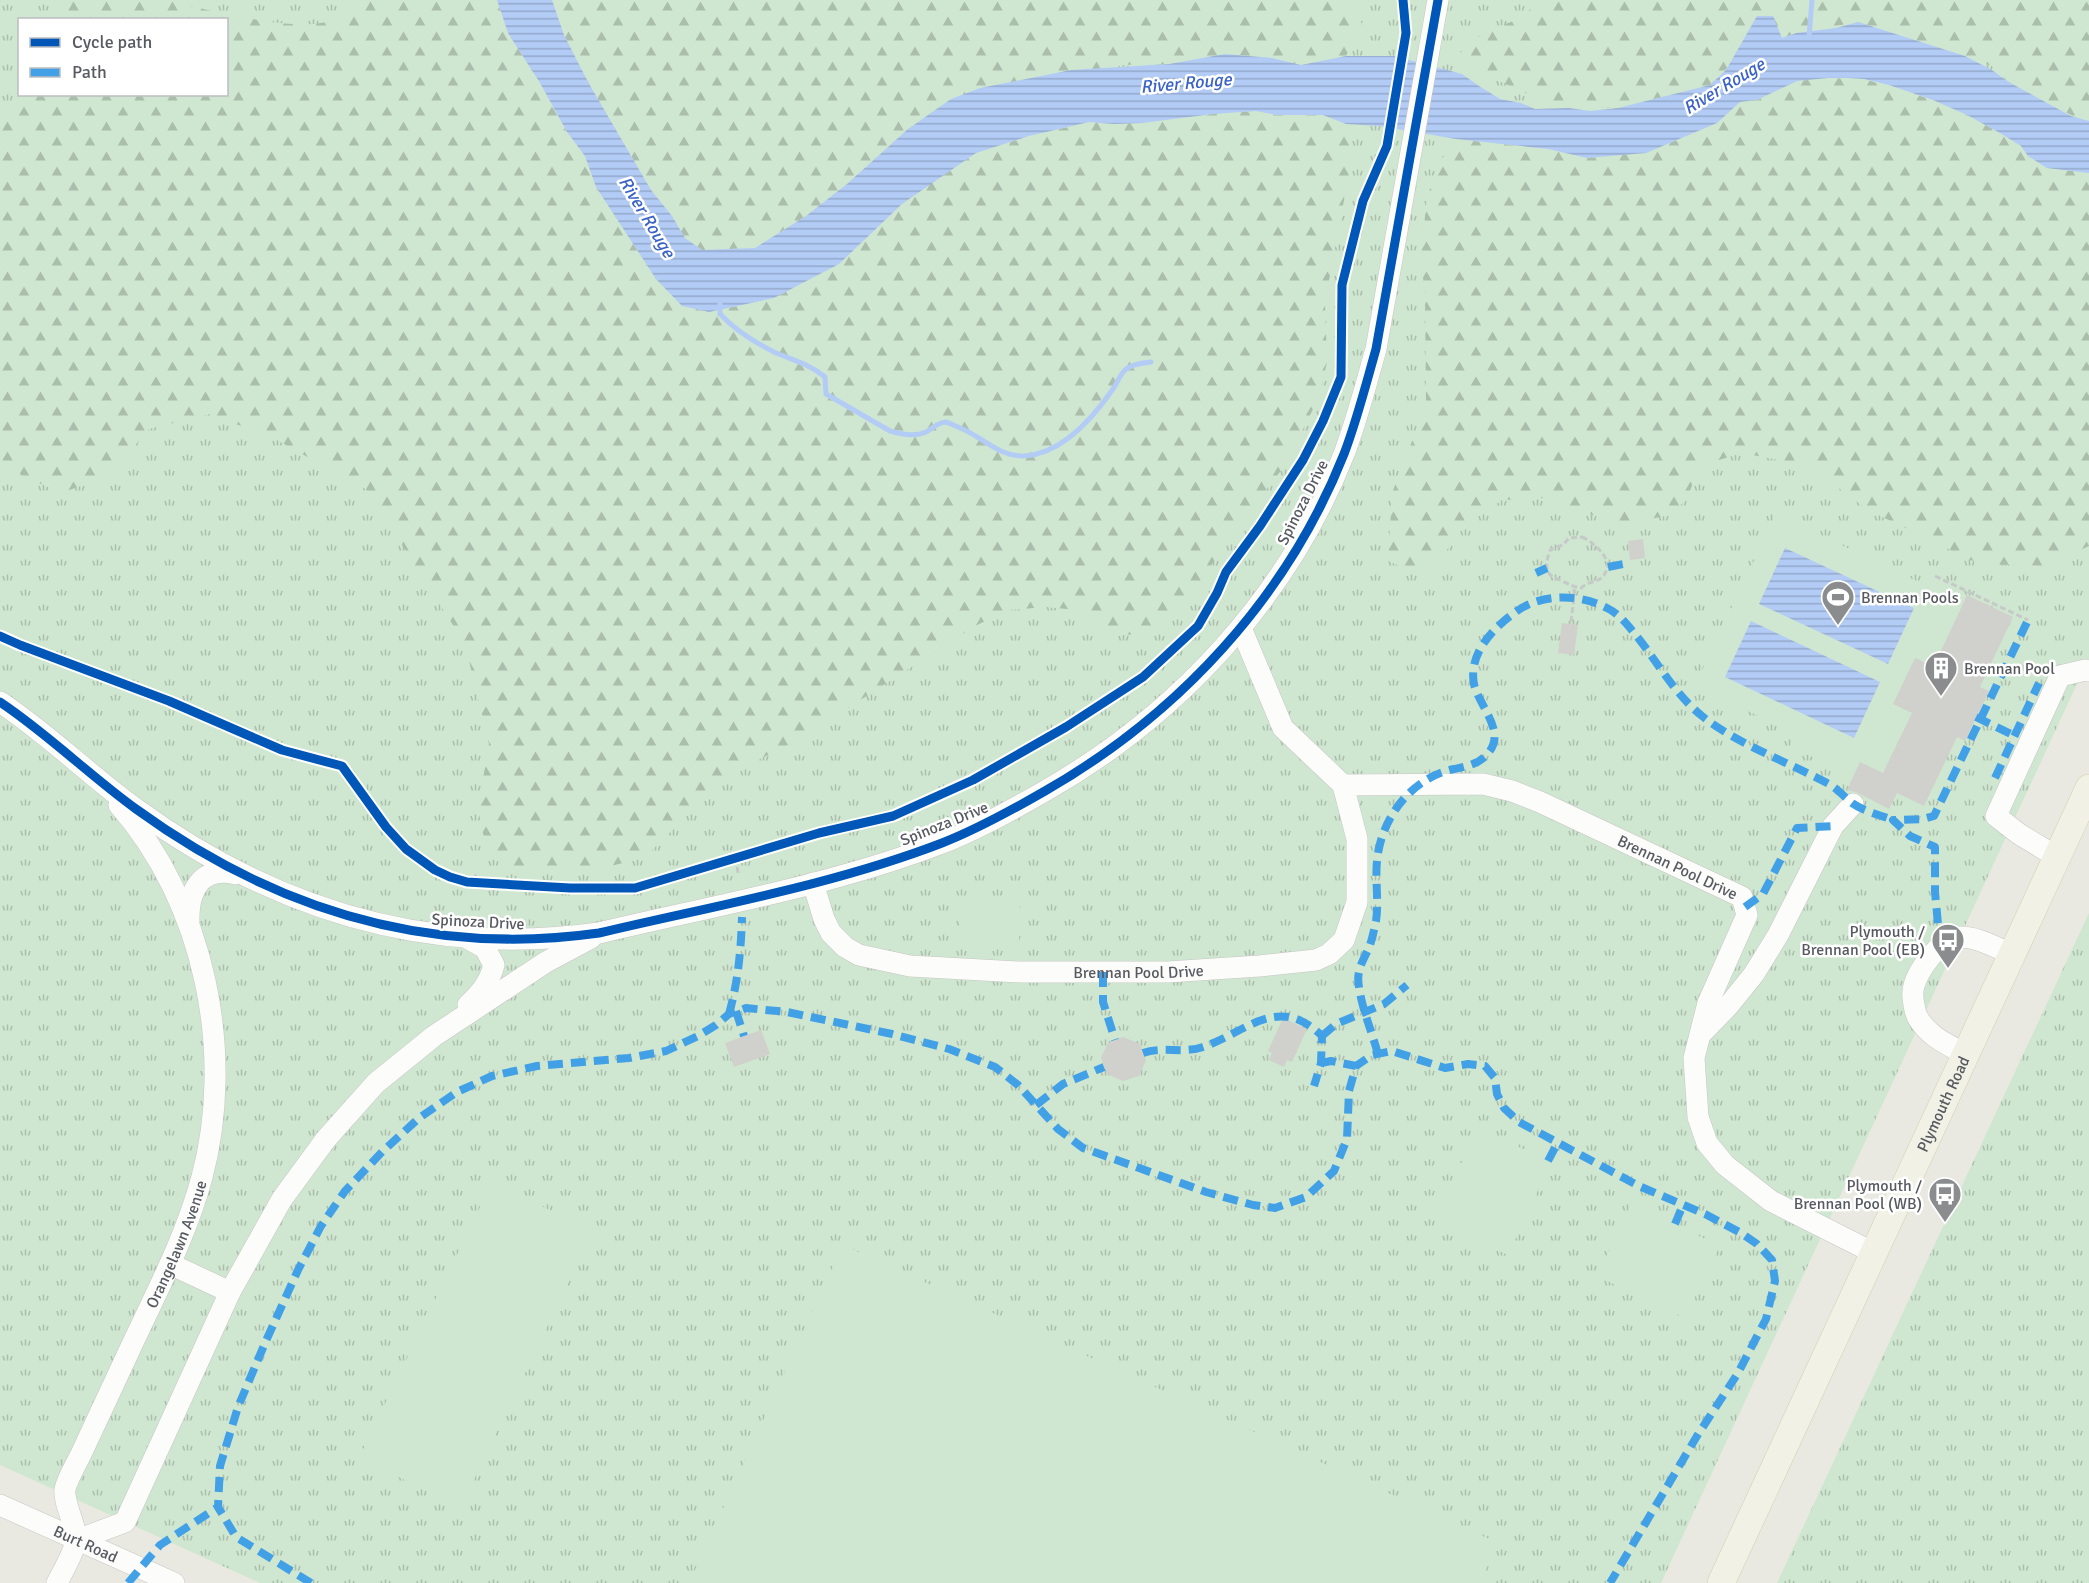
<svg xmlns="http://www.w3.org/2000/svg" width="2089" height="1583" viewBox="0 0 2089 1583" font-family="Signika,sans-serif">
<defs>
<pattern id="grass-tufts" width="24" height="20" patternUnits="userSpaceOnUse" patternTransform="scale(1.5)"><rect width="24" height="20" fill="#cfe7d0"/><path d="M3 7l-1-3M5 7V3M7 7l1-3M15 17l-1-3M17 17v-4M19 17l1-3" fill="none" stroke="#abbeac"/></pattern>
<pattern id="forest-firs" width="22" height="20" patternUnits="userSpaceOnUse" patternTransform="scale(1.5)"><rect width="22" height="20" fill="#cfe7d0"/><path d="M5 1l3.5 6h-7zM16 11l3.5 6h-7z" fill="#abbeac"/></pattern>
<pattern id="water-rules" width="6" height="5" patternUnits="userSpaceOnUse" patternTransform="scale(1.5)"><rect width="6" height="5" fill="#b3ccf6"/><path d="M0 2.5h6" fill="none" stroke="#94a9cb"/></pattern>
</defs>
<rect width="100%" height="100%" fill="#e9e9e2"/>
<g fill="url(#grass-tufts)" fill-rule="evenodd">
<path d="M0,0H2089V658L1661,1583H260L0,1465ZM20,20H226V94H20Z"/>
<path d="M2089,913V1583H1777Z"/>
</g>
<g fill="url(#forest-firs)">
<path d="M72,0H181L190,6C224,13 297,32 329,21C340,18 351,10 362,4L366,0H497L508,33L540,83L567,132L585,156L596,187L656,279L697,309L709,312L774,298L818,276L839,264L902,204L950,169L976,153L1029,136L1089,122L1114,124L1142,123L1213,114L1256,111L1277,115H1323L1346,124L1353,152L1325,302L1327,362L1319,397L1286,464L1235,530L1175,619L1148,633L1113,636L1077,610L1046,607L1009,610L975,626L800,739L728,775L644,858L602,868L558,870L519,868L488,858L478,808L489,743L465,644L367,490L275,439L210,414L149,429L109,476L61,493L0,465V126L23,95L226,94V20L55,19Z"/>
<path d="M552,0H1350L1362,24L1346,56L1301,65L1272,58L1225,54L1169,64L1122,65L980,88L951,99L908,129L847,184L806,216L755,248L702,250L685,238L672,216L651,190L588,82L564,35Z"/>
<path d="M1538,0H2089V121L2075,117L2007,81L1994,67L1965,56L1858,22L1796,33L1782,39L1779,27L1757,16L1728,67L1710,85L1618,108H1590L1539,99L1490,77L1458,57L1467,43L1497,27L1522,18Z"/>
<path d="M1828,78L1864,79L1933,100L1967,115L2000,133L2021,146L2028,156L2064,170L2089,173V546L2045,566L1979,564L1868,510L1809,466L1742,453L1699,466L1690,491L1675,514L1640,521L1613,522L1545,498L1502,500L1461,528L1434,570L1415,572L1388,561L1392,493L1426,405L1425,298L1421,257L1427,196L1447,148L1456,139L1548,149L1587,158L1646,153L1717,123L1740,102L1757,100L1797,81Z"/>
</g>
<g fill="#cfe7d0">
<path d="M1776,514L1927,586L1931,579L1967,595L1934,666L1915,658L1894,703L1912,713L1883,773L1853,777L1790,746L1797,733L1694,687Z"/>
<path d="M960,903L1020,904L1019,945H959Z"/>
<path d="M1478,1128L1551,1162L1508,1255L1434,1220Z"/>
<path d="M492,1182L593,1231L461,1507L359,1458Z"/>
<path d="M1631,1204L1720,1246L1685,1318L1597,1276Z"/>
<path d="M843,1245L1498,1543L1480,1583H689Z"/>
</g>
<g fill="url(#water-rules)">
<path d="M497,0H552L564,35L588,82L651,190L672,216L685,238L702,250L755,248L806,216L847,184L908,129L951,99L980,88L1071,70L1169,64L1225,54L1272,58L1301,65L1346,56H1394L1462,74L1479,86L1500,99L1521,103L1535,109L1569,108L1590,111L1618,108L1710,85L1726,70L1757,16H1773L1782,38L1796,33L1836,28L1858,22L1965,56L1992,70L2007,81L2071,116L2089,121V173L2047,168L2028,156L2021,146L2000,133L1967,115L1933,100L1889,85L1864,79L1848,78H1828L1797,81L1757,100L1740,102L1717,123L1646,153L1587,158L1548,149L1456,139L1379,126L1346,124L1323,115H1277L1255,111L1213,114L1142,123L1114,124L1089,122L1029,136L976,153L902,204L839,264L774,298L709,312L682,306L656,279L596,187L585,156L567,132L540,83L508,33Z"/>
<path d="M1785,548L1914,608L1888,664L1759,604Z"/>
<path d="M1751,621L1880,682L1854,738L1725,677Z"/>
</g>
<g fill="none" stroke-linecap="round" stroke-linejoin="round">
<g stroke="#b3ccf6" stroke-width="5">
<path d="M1809,37L1812,0"/>
<path d="M720,304V314C735,330 754,342 774,352C792,360 810,364 825,377L826,394L890,431C900,434 915,437 926,432C932,429 938,422 946,422C950,423 955,426 958,427C982,436 998,457 1024,456C1062,454 1093,418 1113,389C1117,383 1120,375 1125,370C1131,364 1143,363 1151,362"/>
</g>
</g>
<g fill="#d0d0cc">
<path d="M1643,539L1645,558L1630,560L1628,541Z"/>
<path d="M1967,595L2013,617L1980,687L1989,691L1965,741L1957,737L1924,806L1897,793L1889,809L1856,792L1847,790L1860,762L1883,773L1912,713L1893,704L1915,658L1934,666Z"/>
<path d="M1562,623L1578,625L1574,655L1558,653Z"/>
<path d="M1283,1018L1307,1029L1292,1062L1287,1060L1284,1067L1269,1060L1272,1053L1268,1051Z"/>
<path d="M761,1030L770,1054L734,1067L725,1043Z"/>
<path d="M1123,1037L1140,1044L1146,1060L1139,1076L1123,1081L1107,1074L1101,1058L1108,1043Z"/>
</g>
<g fill="none" stroke-linecap="round" stroke-linejoin="round">
<defs>
<g id="minor">
<path d="M1241,628L1283,728L1343,785"/>
<path d="M0,702C48,734 89,775 136,809C275,910 428,957 599,933C713,906 833,885 942,843C978,829 1012,810 1045,791C1178,715 1287,598 1344,454C1357,420 1366,384 1376,349L1438,0"/>
<path d="M2057,857L2019,834L1996,816L2060,676L2085,670L2089,671"/>
<path id="s1" d="M813,883L824,919L831,933L845,947L859,955L910,966L1019,972H1168L1259,966L1316,960L1329,954L1344,940L1357,902V839L1343,785L1483,784L1512,791L1540,802L1742,897L1747,915L1708,1003L1694,1058L1698,1117L1707,1143L1725,1165L1771,1201L1874,1253"/>
<path d="M189,922C188,891 201,865 236,874"/>
<path d="M467,938L485,948L494,965C489,983 481,993 468,1005"/>
<path d="M1701,1034L1729,1005L1754,974L1778,935L1833,826L1853,804"/>
<path d="M1965,1054C1947,1044 1929,1037 1918,1018C1915,1013 1912,998 1913,991C1915,973 1940,938 1959,937C1977,936 1996,948 2012,954"/>
<path d="M170,1264L230,1292"/>
<path id="s2" d="M0,1505L174,1583"/>
<path d="M77,1540L125,1522L230,1292L282,1199L326,1139L376,1083L434,1036L546,962L591,938"/>
<path id="s3" d="M57,1583C62,1573 77,1547 76,1537C75,1524 63,1501 65,1489C68,1477 77,1463 82,1452C98,1418 114,1383 130,1349C156,1293 186,1237 202,1177C235,1053 205,903 119,805"/>
</g>
<g id="major">
<path id="s4" d="M1721,1583L2089,788"/>
</g>
</defs>
<use href="#minor" stroke="#c6c6c5" stroke-width="22"/>
<use href="#major" stroke="#d2d0ae" stroke-width="28"/>
<g stroke="#c5cac9" stroke-width="3" stroke-dasharray="6 3" stroke-linecap="butt">
<path d="M1582,537C1592,541 1606,554 1608,565C1603,586 1594,577 1581,588C1573,587 1569,584 1562,581C1559,579 1555,579 1553,577C1543,571 1547,557 1551,549L1563,545L1569,538Z"/>
<path d="M1935,576L2028,620"/>
<path d="M1571,622L1575,588"/>
<path d="M736,858L738,873"/>
</g>
<use href="#minor" stroke="#fcfcfb" stroke-width="21"/>
<use href="#major" stroke="#f1f2e5" stroke-width="27"/>
<g stroke="#42a1e6" stroke-width="8" stroke-dasharray="15 8" stroke-linecap="butt">
<path d="M1608,567L1629,563"/>
<path d="M1536,573L1547,568"/>
<path d="M1976,717L2015,736"/>
<path d="M1995,778L2039,683"/>
<path d="M1745,907L1763,894L1797,828L1833,826"/>
<path d="M1940,946L1935,892V847L1910,836L1893,820L1923,819L1934,816L2028,620"/>
<path d="M1103,972V1002L1115,1040"/>
<path d="M736,1011L744,1036"/>
<path d="M729,1014C738,982 741,950 742,917"/>
<path d="M1322,1036L1336,1024L1384,1004L1407,985"/>
<path d="M1143,1053C1163,1046 1183,1054 1203,1047C1247,1032 1278,993 1322,1036L1321,1063L1314,1086"/>
<path d="M1378,1054C1372,1032 1362,1009 1359,987C1356,972 1362,962 1368,950C1372,941 1374,930 1376,921C1379,901 1375,881 1377,861C1381,818 1411,778 1454,769C1468,766 1480,764 1489,752C1506,731 1479,706 1474,684C1468,653 1494,627 1517,611C1542,593 1581,594 1607,608C1621,615 1629,627 1639,639C1659,665 1676,695 1702,716C1735,743 1790,763 1829,784C1838,789 1844,797 1852,803C1863,811 1880,815 1893,820"/>
<path d="M1321,1063L1331,1061L1356,1066"/>
<path d="M1036,1105L1063,1084L1104,1067"/>
<path d="M1548,1161L1558,1142"/>
<path d="M1675,1224L1683,1205"/>
<path d="M128,1583L160,1545L218,1507"/>
<path d="M311,1583L236,1537L218,1507L220,1466L238,1407L265,1343L298,1270L321,1226L345,1191L382,1152L419,1118L457,1092L492,1076L537,1066L629,1058L666,1051L698,1036L716,1025L729,1014L746,1008L787,1012L892,1034L949,1049L995,1067L1018,1085L1058,1129L1083,1148L1206,1192L1253,1205L1275,1208L1306,1197L1334,1171L1347,1139L1349,1091L1356,1066L1372,1055L1392,1051L1445,1068L1468,1064L1485,1066L1495,1078L1497,1094L1504,1108L1519,1122L1639,1186L1705,1214L1741,1233L1757,1244L1772,1260L1775,1281L1766,1319L1738,1373L1697,1436L1610,1583"/>
</g>
<defs>
<g id="cycleway">
<path d="M0,636L20,645L169,701L282,750L342,766L386,827L406,849L435,870L450,877L467,882L570,888H635L819,833L893,816L973,780L1066,727L1143,677L1198,626L1217,593L1226,572L1260,526L1303,460L1323,421L1341,377L1342,285L1363,201L1387,146L1406,33L1403,0"/>
<path d="M0,702C48,734 89,775 136,809C275,910 428,957 599,933C713,906 833,885 942,843C978,829 1012,810 1045,791C1178,715 1287,598 1344,454C1357,420 1366,384 1376,349L1438,0"/>
</g>
</defs>
<use href="#cycleway" stroke="#fff" stroke-width="13"/>
<use href="#cycleway" stroke="#0057b8" stroke-width="9"/>
</g>
<defs>
<symbol id="stadium-pin" viewBox="-11 -11 22 30"><path d="M0 17L-7.5 6A9.5 9.5 0 1 1 7.5 6Z" fill="#8b8c8e" stroke="#fff"/><path d="M0-5a6.5 5 0 1 0 0 10a6.5 5 0 1 0 0-10ZM-3.5-1.8h7v3.6h-7Z" fill="#fff"/></symbol>
<symbol id="building-pin" viewBox="-11 -11 22 30"><path d="M0 17L-7.5 6A9.5 9.5 0 1 1 7.5 6Z" fill="#8b8c8e" stroke="#fff"/><path d="M-4-6H4V6H1V3H-1V6H-4ZM-2.5-4.3h1.7v1.8h-1.7ZM.8-4.3h1.7v1.8H.8ZM-2.5-1h1.7V.8h-1.7ZM.8-1h1.7V.8H.8Z" fill="#fff"/></symbol>
<symbol id="bus-pin" viewBox="-11 -11 22 30"><path d="M0 17L-7.5 6A9.5 9.5 0 1 1 7.5 6Z" fill="#8b8c8e" stroke="#fff"/><path d="M-5-6H5V4H4V6H2V4H-2V6H-4V4H-5ZM-3.5-4V0h7V-4ZM-3.5 1.2v1.5H-2V1.2ZM2 1.2v1.5H3.5V1.2Z" fill="#fff"/></symbol>
</defs>
<g fill-rule="evenodd">
<use href="#stadium-pin" x="1819" y="578" width="38" height="52"/>
<use href="#building-pin" x="1922" y="649" width="38" height="52"/>
<use href="#bus-pin" x="1929" y="921" width="38" height="52"/>
<use href="#bus-pin" x="1926" y="1175" width="38" height="52"/>
</g>
<g text-anchor="middle" stroke-width="5" stroke-linejoin="round" paint-order="stroke">
<g font-size="16" fill="#585a61" stroke="#fff">
<text transform="translate(1302 502) rotate(-63)" y="6">Spinoza Drive</text>
<text transform="translate(944 823) rotate(-22)" y="6">Spinoza Drive</text>
<text dy="6" stroke="none"><textPath href="#s1" startOffset="1094">Brennan Pool Drive</textPath></text>
<text transform="translate(478 921) rotate(3)" y="6">Spinoza Drive</text>
<text dy="6" stroke="none"><textPath href="#s1" startOffset="370">Brennan Pool Drive</textPath></text>
<text dy="6" stroke="none"><textPath href="#s4" startOffset="528">Plymouth Road</textPath></text>
<text dy="6" stroke="none"><textPath href="#s3" startOffset="369">Orangelawn Avenue</textPath></text>
<text dy="6" stroke="none"><textPath href="#s2" startOffset="94">Burt Road</textPath></text>
</g>
<g font-size="16" fill="#585a61" stroke="#fff" text-anchor="start">
<text x="1861" y="603">Brennan Pools</text>
<text x="1964" y="674">Brennan Pool</text>
<text x="1925" y="937" text-anchor="end">Plymouth /<tspan x="1925" dy="18">Brennan Pool (EB)</tspan></text>
<text x="1922" y="1191" text-anchor="end">Plymouth /<tspan x="1922" dy="18">Brennan Pool (WB)</tspan></text>
</g>
<g font-size="18" font-style="italic" fill="#3a62c7" stroke="#fff">
<text transform="translate(1186 83) rotate(-5)" y="6">River Rouge</text>
<text transform="translate(1724 86) rotate(-31)" y="6">River Rouge</text>
<text transform="translate(647 217) rotate(59)" y="6">River Rouge</text>
</g>
</g>
<rect x="18" y="18" width="210" height="78" fill="#ffffff" stroke="#bcbdc0" stroke-width="1.5"/>
<rect x="30" y="38" width="30" height="9" fill="#0057b8" stroke="#bcbdc0" stroke-width="1.5"/>
<text x="72" y="48" font-size="18" fill="#585a61">Cycle path</text>
<rect x="30" y="68" width="30" height="9" fill="#42a1e6" stroke="#bcbdc0" stroke-width="1.5"/>
<text x="72" y="78" font-size="18" fill="#585a61">Path</text>
</svg>
